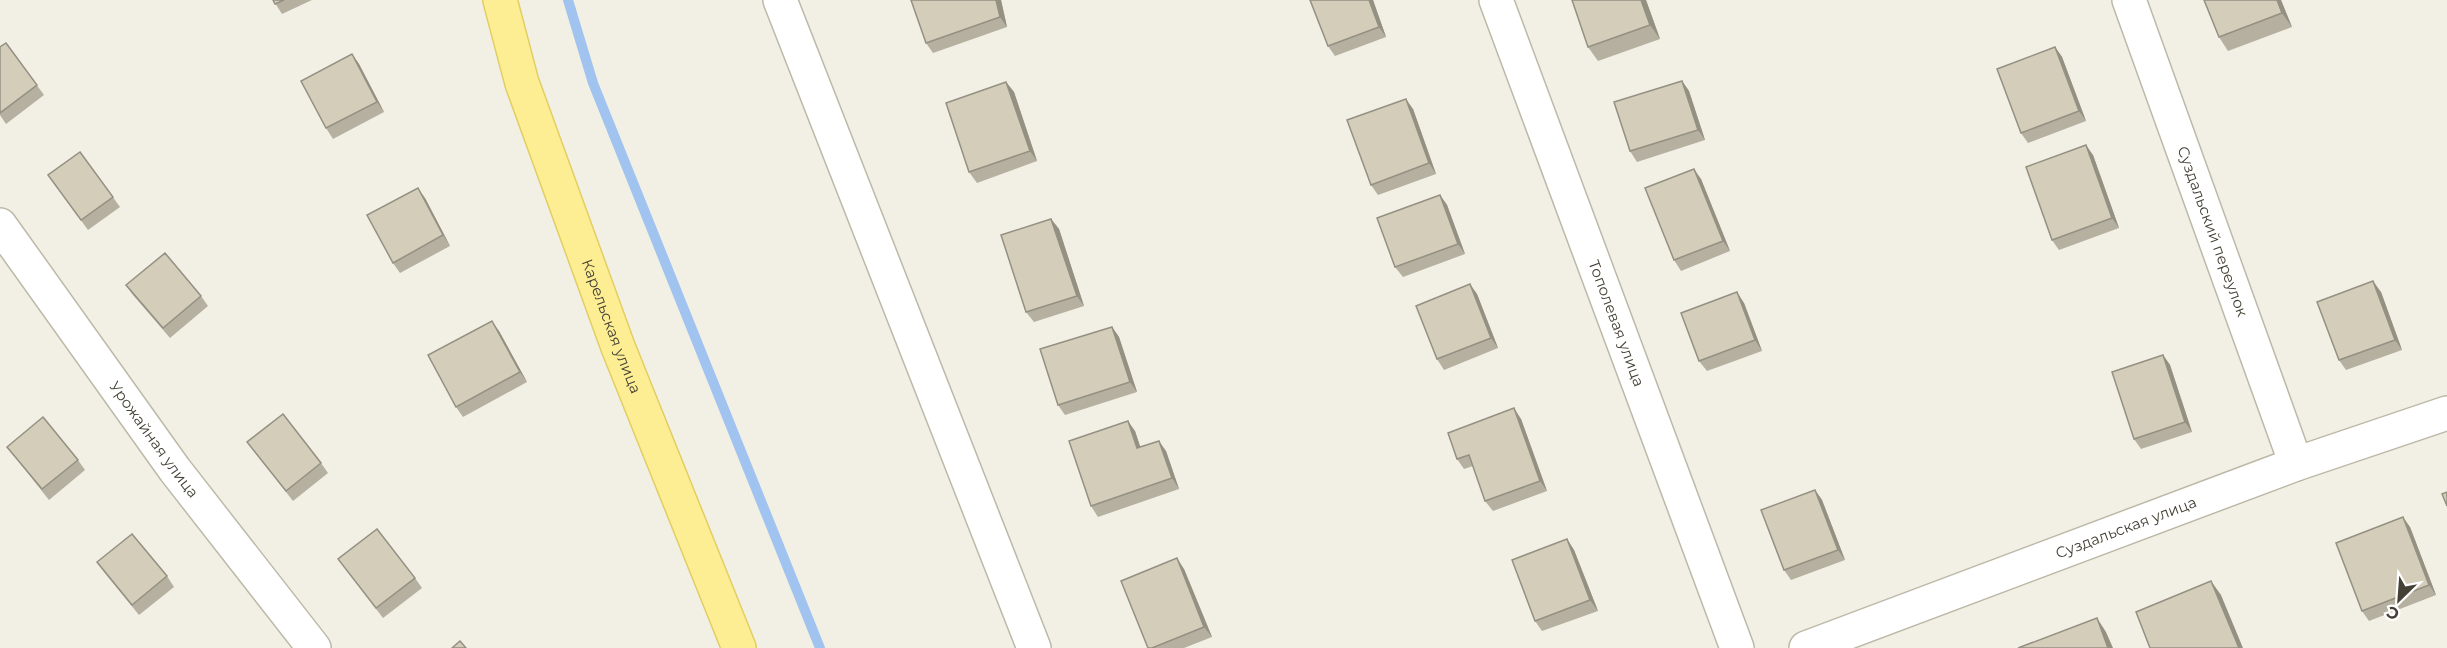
<svg xmlns="http://www.w3.org/2000/svg" width="2447" height="648" viewBox="0 0 2447 648" font-family="Montserrat,sans-serif">
<rect width="100%" height="100%" fill="#f2f0e5"/>
<g fill="none" stroke-linecap="round" stroke-linejoin="round">
<path stroke="#a1c3ef" stroke-width="10" d="M568,0L593,83L820,648"/>
<defs>
<g id="minor">
<path d="M780,0L1034,648"/>
<path id="s1" d="M1496,0L1737,648"/>
<path id="s2" d="M2129,0L2296,464"/>
<path id="s3" d="M0,225L175,470L314,648"/>
<path id="s4" d="M1806,648L2296,464L2447,413"/>
</g>
<g id="major">
<path id="s5" d="M500,0L522,83L618,347L739,648"/>
</g>
</defs>
<use href="#minor" stroke="#bdb9a8" stroke-width="36"/>
<use href="#major" stroke="#e1ce63" stroke-width="36"/>
<use href="#minor" stroke="#fff" stroke-width="33"/>
<use href="#major" stroke="#fdee93" stroke-width="33"/>
</g>
<g fill="#b5b0a0">
<path d="M273,0H312L282,14Z"/>
<path d="M1001,0L1007,27L933,53L926,43Z"/>
<path d="M1373,0L1386,37L1335,56L1328,46Z"/>
<path d="M1646,0L1660,39L1598,61L1588,47Z"/>
<path d="M2204,0H2281L2292,27L2228,51L2219,37Z"/>
<path d="M6,43L44,95L6,124L0,115V47Z"/>
<path d="M2055,47L2062,57L2086,121L2028,143L2021,133Z"/>
<path d="M352,54L359,64L384,112L333,139L326,128Z"/>
<path d="M1682,81L1689,91L1705,140L1637,162L1630,151Z"/>
<path d="M1006,82L1014,92L1037,161L977,183L969,172Z"/>
<path d="M1413,109L1436,174L1378,195L1371,185Z"/>
<path d="M80,152L120,207L88,230L48,175Z"/>
<path d="M2093,155L2119,228L2059,250L2052,240Z"/>
<path d="M1701,179L1730,251L1681,271L1674,260Z"/>
<path d="M1440,195L1447,205L1465,254L1403,277L1395,267Z"/>
<path d="M425,198L450,246L400,273L393,263Z"/>
<path d="M1051,219L1059,229L1084,306L1034,322L1026,312Z"/>
<path d="M126,285L201,296L208,306L170,338L133,295Z"/>
<path d="M2381,292L2402,350L2346,370L2339,360Z"/>
<path d="M1477,294L1498,348L1444,370L1437,359Z"/>
<path d="M1744,303L1762,351L1707,371L1699,361Z"/>
<path d="M1112,327L1119,337L1137,392L1065,415L1058,405Z"/>
<path d="M499,331L527,382L463,417L456,407Z"/>
<path d="M2163,355L2170,365L2192,432L2141,449L2134,439Z"/>
<path d="M1521,419L1547,491L1493,511L1485,501L1473,466L1464,469L1457,459Z"/>
<path d="M1135,431L1140,447L1166,451L1179,489L1098,517L1091,506Z"/>
<path d="M247,442L321,463L328,473L293,501Z"/>
<path d="M7,447L78,460L85,470L49,500L15,457Z"/>
<path d="M1815,490L1822,500L1845,560L1791,580L1784,570Z"/>
<path d="M2410,527L2436,595L2369,621L2362,611Z"/>
<path d="M1567,539L1574,550L1598,611L1542,631L1535,621Z"/>
<path d="M338,559L415,578L422,588L383,618Z"/>
<path d="M97,562L167,576L174,587L139,615L104,572Z"/>
<path d="M1184,569L1212,637L1184,648H1148Z"/>
</g>
<g fill="#949082">
<path d="M996,0H1001L1007,27L1000,17Z"/>
<path d="M1369,0H1373L1386,37L1379,27Z"/>
<path d="M1641,0H1646L1660,39L1650,25Z"/>
<path d="M2277,0H2281L2292,27L2282,13Z"/>
<path d="M2055,47L2062,57L2086,121L2079,111Z"/>
<path d="M352,54L359,64L384,112L377,102Z"/>
<path d="M1682,81L1689,91L1705,140L1698,130Z"/>
<path d="M1006,82L1014,92L1037,161L1030,151Z"/>
<path d="M1406,99L1413,109L1436,174L1429,163Z"/>
<path d="M2086,145L2093,155L2119,228L2112,218Z"/>
<path d="M1694,169L1701,179L1730,251L1723,241Z"/>
<path d="M418,188L425,198L450,246L443,235Z"/>
<path d="M1440,195L1447,205L1465,254L1458,244Z"/>
<path d="M1051,219L1059,229L1084,306L1077,296Z"/>
<path d="M2373,281L2381,292L2402,350L2395,340Z"/>
<path d="M1470,284L1477,294L1498,348L1491,338Z"/>
<path d="M1737,292L1744,303L1762,351L1755,340Z"/>
<path d="M492,321L499,331L527,382L520,372Z"/>
<path d="M1112,327L1119,337L1137,392L1130,382Z"/>
<path d="M2163,355L2170,365L2192,432L2185,422Z"/>
<path d="M1514,408L1521,419L1547,491L1540,481Z"/>
<path d="M1128,421L1135,431L1144,458L1137,448Z"/>
<path d="M1159,441L1166,451L1179,489L1172,478Z"/>
<path d="M1815,490L1822,500L1845,560L1838,550Z"/>
<path d="M2403,517L2410,527L2436,595L2429,585Z"/>
<path d="M1567,539L1574,550L1598,611L1590,600Z"/>
<path d="M1177,558L1184,569L1212,637L1204,627Z"/>
<path d="M2211,581L2221,595L2243,648H2239Z"/>
<path d="M2097,618L2106,632L2113,648H2108Z"/>
</g>
<g fill="#d3cdba" stroke="#949082" stroke-width="1.5">
<path d="M273,0H284L275,4Z"/>
<path d="M911,0H996L1000,17L926,43Z"/>
<path d="M1310,0H1369L1379,27L1328,46Z"/>
<path d="M1572,0H1641L1650,25L1588,47Z"/>
<path d="M2204,0H2277L2282,13L2219,37Z"/>
<path d="M6,43L37,85L0,113V47Z"/>
<path d="M2055,47L2079,111L2021,133L1997,69Z"/>
<path d="M352,54L377,102L326,128L301,81Z"/>
<path d="M1682,81L1698,130L1630,151L1614,102Z"/>
<path d="M1006,82L1030,151L969,172L946,103Z"/>
<path d="M1406,99L1429,163L1371,185L1347,120Z"/>
<path d="M2086,145L2112,218L2052,240L2026,167Z"/>
<path d="M80,152L113,197L81,220L48,175Z"/>
<path d="M1694,169L1723,241L1674,260L1645,188Z"/>
<path d="M418,188L443,235L393,263L367,215Z"/>
<path d="M1440,195L1458,244L1395,267L1377,218Z"/>
<path d="M1051,219L1077,296L1026,312L1001,235Z"/>
<path d="M165,253L201,296L163,328L126,285Z"/>
<path d="M2373,281L2395,340L2339,360L2317,302Z"/>
<path d="M1470,284L1491,338L1437,359L1416,306Z"/>
<path d="M1737,292L1755,340L1699,361L1681,313Z"/>
<path d="M492,321L520,372L456,407L428,355Z"/>
<path d="M1112,327L1130,382L1058,405L1040,349Z"/>
<path d="M2163,355L2185,422L2134,439L2112,372Z"/>
<path d="M1514,408L1540,481L1485,501L1469,455L1457,459L1448,433Z"/>
<path d="M283,414L321,463L286,491L247,442Z"/>
<path d="M43,417L78,460L42,489L7,447Z"/>
<path d="M1128,421L1137,448L1159,441L1172,478L1091,506L1069,441Z"/>
<path d="M1815,490L1838,550L1784,570L1761,510Z"/>
<path d="M2447,492V506L2442,494Z"/>
<path d="M2403,517L2429,585L2362,611L2336,543Z"/>
<path d="M377,529L415,578L376,608L338,559Z"/>
<path d="M132,534L167,576L132,605L97,562Z"/>
<path d="M1567,539L1590,600L1535,621L1512,560Z"/>
<path d="M1177,558L1204,627L1152,648H1148L1121,581Z"/>
<path d="M2211,581L2239,648H2150L2136,612Z"/>
<path d="M2097,618L2108,648H2018Z"/>
<path d="M460,641L466,648H452Z"/>
</g>
<g text-anchor="middle" stroke-width="6" stroke-linejoin="round" paint-order="stroke">
<g font-size="15" fill="#444035" stroke="#fff">
<text dy="5" stroke="none"><textPath href="#s2" startOffset="246">Суздальский переулок</textPath></text>
<text dy="5" stroke="none"><textPath href="#s1" startOffset="345">Тополевая улица</textPath></text>
<text dy="5" stroke="none"><textPath href="#s5" startOffset="345">Карельская улица</textPath></text>
<text dy="5" stroke="none"><textPath href="#s3" startOffset="264">Урожайная улица</textPath></text>
<text dy="5" stroke="none"><textPath href="#s4" startOffset="342">Суздальская улица</textPath></text>
</g>
</g>
<g transform="translate(2399 600) rotate(205)" stroke="#ffffff" stroke-width="4.5" paint-order="stroke">
<path d="M0-4.5L10 22L0 15L-10 22Z" fill="#444035"/>
<text y="-9" font-size="16" font-weight="bold" text-anchor="middle" fill="#444035">С</text>
</g>
</svg>
